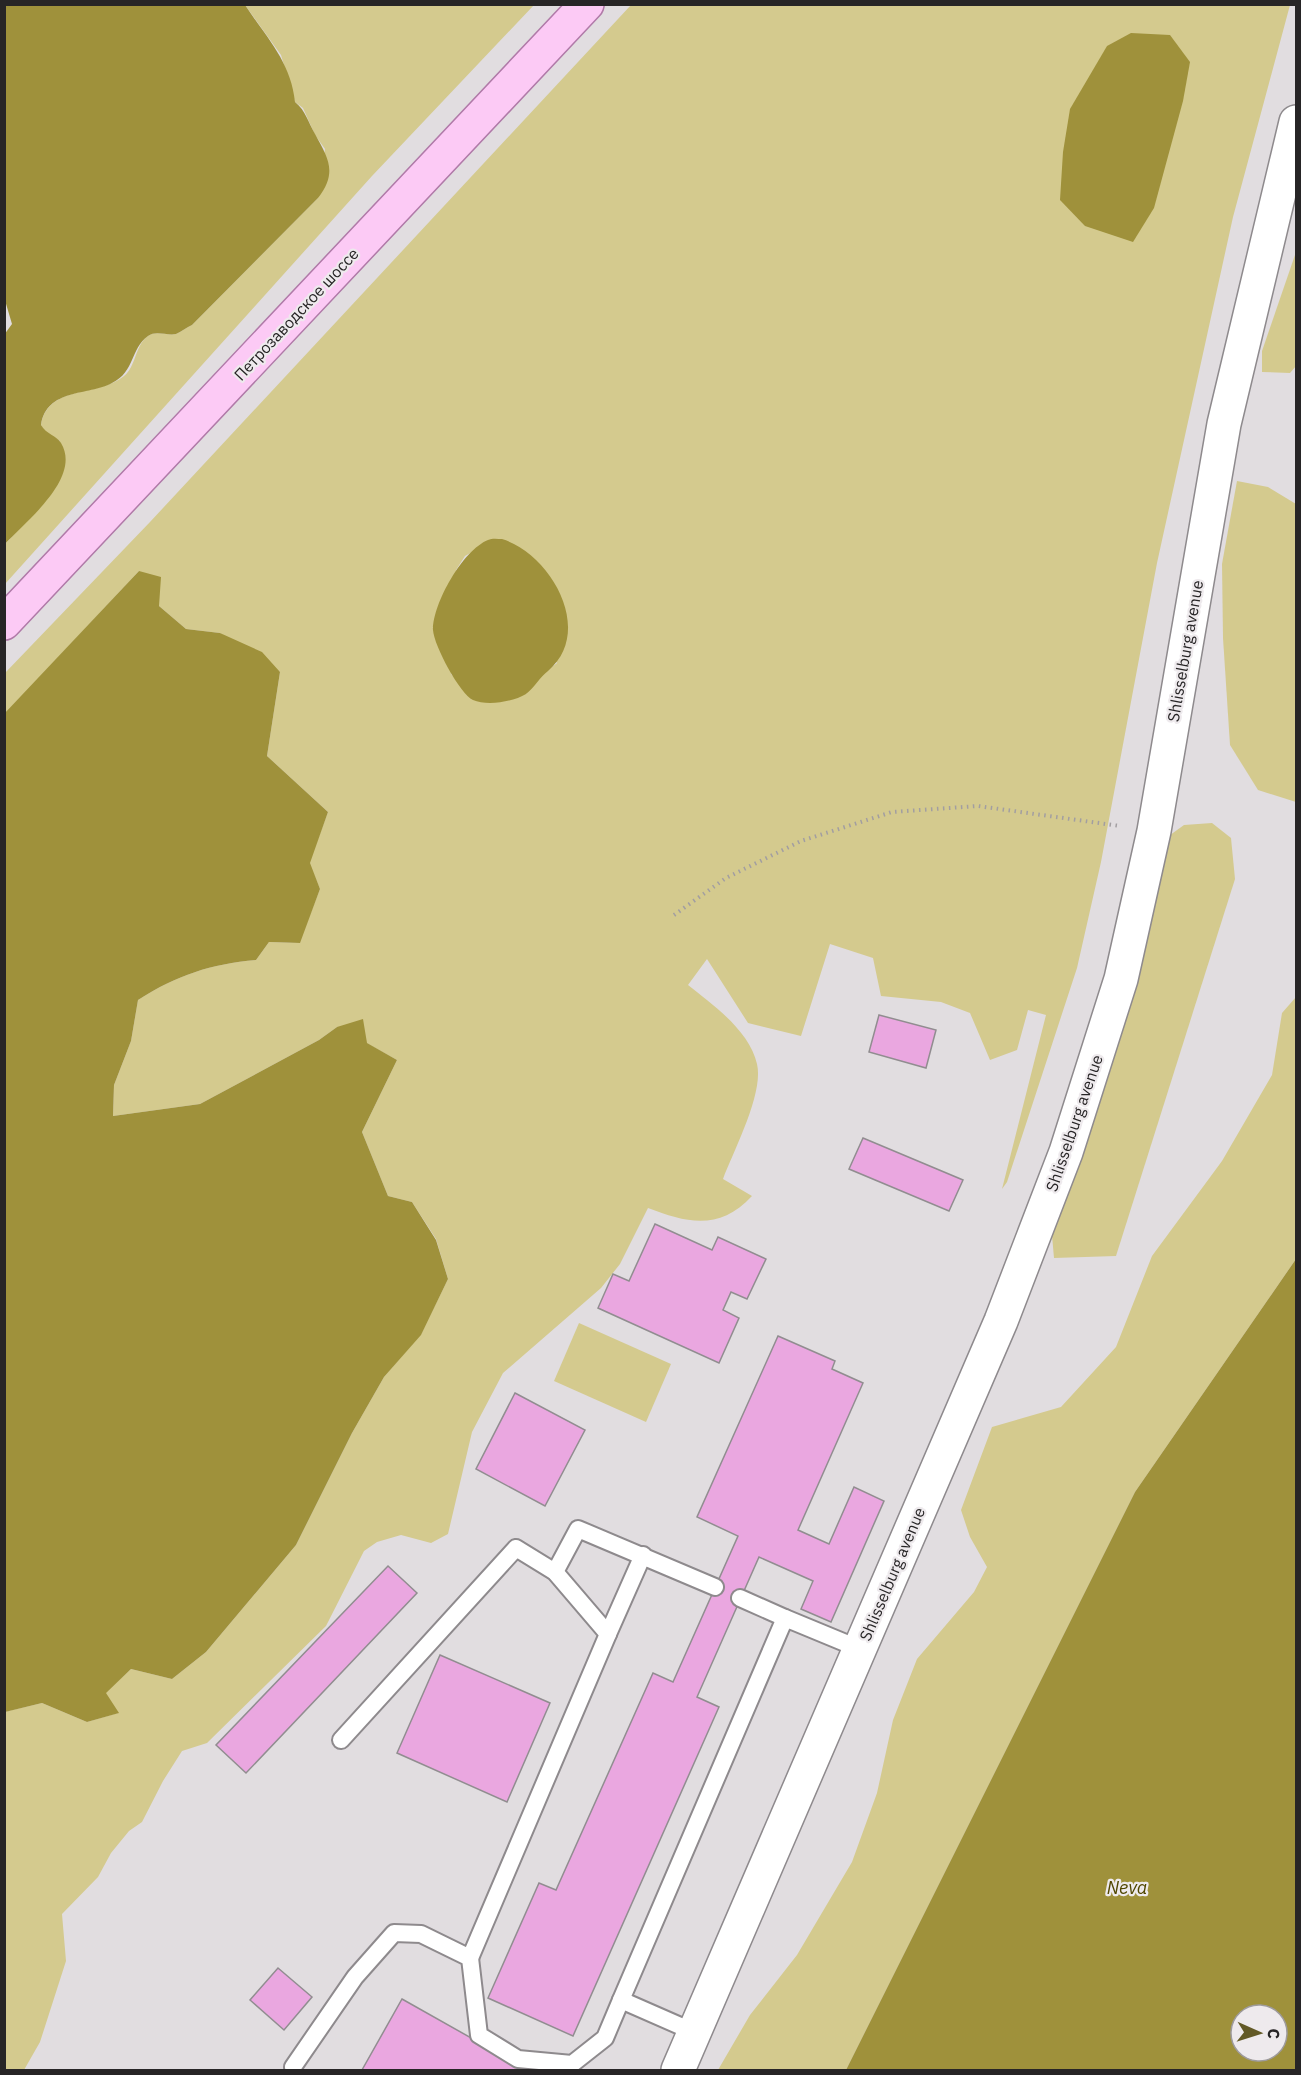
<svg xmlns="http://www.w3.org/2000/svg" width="1301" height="2075" viewBox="0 0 1301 2075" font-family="'IBM Plex Sans',sans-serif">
<rect width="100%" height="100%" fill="#e1dde0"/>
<g fill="#d4ca8e" fill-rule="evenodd">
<path d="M245,5H534L372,176L5,584V544L48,498L60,441L45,432L41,425C48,384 99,397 124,376C136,367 135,345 148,336C156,330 167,336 176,334C181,332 187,327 192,325L318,198L325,149L315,135L303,108L295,102L281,55Z"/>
<path d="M631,5H1290L1233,217L1157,563L1101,862L1077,968L1007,1182L1002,1189L1046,1015L1028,1010L1017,1050L990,1060L970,1013L941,1002L881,996L873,958L830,944L801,1036L748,1023L707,959L688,985C712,1004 750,1031 757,1064C764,1093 734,1150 723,1179L752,1196C720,1231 687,1223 648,1208L620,1264L601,1288L503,1373L472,1432L448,1534L431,1543L401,1535L377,1542L364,1551L326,1626L207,1743L182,1751L163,1781L142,1822L129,1831L111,1853L98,1877L62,1914L66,1961L40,2042L24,2070H5L4,1712L42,1703L87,1722L118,1713L105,1693L131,1669L172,1679L206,1652L296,1545L352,1433L384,1377L421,1334L448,1279L436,1239L412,1202L388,1196L362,1132L397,1060L337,1027L319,1040L200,1104L113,1116L114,1085L131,1041L138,1000C177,975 211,964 256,960L269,942L299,943L320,889L309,863L328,812L267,756L280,672L220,633L186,629L159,606L139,571L5,714V673L150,522ZM474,551L557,663L538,678L526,694L460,684L451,674L456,570L465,556Z"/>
<path d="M1296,252V366L1290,373L1262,372V351Z"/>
<path d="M1237,481L1268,487L1296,504V802L1258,790L1230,745L1223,638L1222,564Z"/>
<path d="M1212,823L1231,838L1235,879L1116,1256L1054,1258L1050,1213L1166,838L1184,825Z"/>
<path d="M1296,997V1259L1135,1492L846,2070H718L750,2015L797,1955L852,1862L877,1793L893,1720L917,1659L974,1592L987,1567L970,1537L961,1510L992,1427L1061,1407L1116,1347L1152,1256L1222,1161L1272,1075L1282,1013Z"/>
<path d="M579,1323L671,1364L646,1422L554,1381Z"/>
</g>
<g fill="#9f913b" fill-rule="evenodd">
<path d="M5,4L245,5C266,37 291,62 295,102C306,111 308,122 315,134C328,158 338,172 318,198L192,325C187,327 181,332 176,334C167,336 156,330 148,336C130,349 135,372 112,383C88,396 47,388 41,425C46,434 57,436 61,443C82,478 26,521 5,544L4,335L12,324L4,297Z"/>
<path d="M1131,33L1170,35L1190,62L1183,101L1154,208L1133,242L1085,226L1060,200L1063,152L1070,109L1107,46Z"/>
<path d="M502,539C551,554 595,631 548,671C540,677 534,688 526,694C513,702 487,706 473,700C460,694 434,646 433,630C433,603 463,550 488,540C492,538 498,539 502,539Z"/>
<path d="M139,571L161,577L159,606L186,629L220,633L262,652L280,672L267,756L328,812L310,863L320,889L300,943L269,942L256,960C211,964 177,975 138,1000L131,1041L114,1085L113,1116L200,1104L319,1040L337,1027L363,1019L367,1043L397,1060L362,1132L388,1196L412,1202L436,1240L448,1279L421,1335L384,1377L352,1433L296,1545L206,1652L172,1679L131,1669L106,1693L119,1713L87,1722L42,1703L5,1712L4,714Z"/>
<path d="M1296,1259V2070H846L1135,1492ZM1241,2015H1277V2051H1241Z"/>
</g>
<g fill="#eaa7e0" stroke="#918d90" stroke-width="1.5">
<path d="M879,1015L936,1030L926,1068L869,1052Z"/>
<path d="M863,1138L963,1180L949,1211L849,1169Z"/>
<path d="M655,1224L712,1250L718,1237L766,1259L747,1299L731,1292L723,1310L739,1318L719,1363L598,1308L613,1274L629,1281Z"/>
<path d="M778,1336L835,1361L832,1369L863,1383L798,1530L829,1544L854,1487L884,1501L831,1622L801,1609L813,1581L759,1557L697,1697L719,1707L573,2036L488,1998L539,1883L556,1890L653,1673L673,1682L738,1536L697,1517Z"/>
<path d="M515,1393L585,1430L545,1506L476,1469Z"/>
<path d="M388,1566L417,1593L246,1773L216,1745Z"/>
<path d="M440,1655L550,1703L507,1802L397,1753Z"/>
<path d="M278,1968L312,1997L284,2030L250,2000Z"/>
<path d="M402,1999L528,2070H362Z"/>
</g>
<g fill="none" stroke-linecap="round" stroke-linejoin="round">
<defs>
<g id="service">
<path d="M555,1572L578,1529L715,1587"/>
<path d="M740,1598L785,1618"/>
<path d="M608,1634L643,1555"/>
<path d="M341,1740L516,1548L555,1572L608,1634L470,1958"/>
<path d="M694,2032L621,2000L785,1618L860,1649"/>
<path d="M293,2067L355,1977L394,1933L421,1934L470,1958L479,2035L518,2059L572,2064L605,2038L621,2000"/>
</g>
<path id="minor" d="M678,2070L1001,1321L1066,1152L1121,979L1154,831L1224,424L1296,122"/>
<path id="primary" d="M4,623L587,4"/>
</defs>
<use href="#service" stroke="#8e8a8d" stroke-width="20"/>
<use href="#minor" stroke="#8e8a8d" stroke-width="36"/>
<use href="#primary" stroke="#b07aa8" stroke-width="36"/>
<path stroke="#a29ea1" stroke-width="4" stroke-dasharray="1.5 4.5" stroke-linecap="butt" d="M674,915L726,878L801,841L892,812L978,806L1120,826"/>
<use href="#service" stroke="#fff" stroke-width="16"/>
<use href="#minor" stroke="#fff" stroke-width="33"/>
<use href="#primary" stroke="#fccaf5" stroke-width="33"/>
</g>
<g text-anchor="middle" stroke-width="4.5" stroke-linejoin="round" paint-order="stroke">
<g font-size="16" fill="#272526" stroke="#eeeaed">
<text transform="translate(296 314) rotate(-47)" y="6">Петрозаводское шоссе</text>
<text transform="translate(1185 651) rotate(-80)" y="6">Shlisselburg avenue</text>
<text transform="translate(1074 1123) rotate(-71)" y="6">Shlisselburg avenue</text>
<text transform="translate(892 1574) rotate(-67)" y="6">Shlisselburg avenue</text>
</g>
<g font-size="18" font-style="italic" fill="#504600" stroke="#eeeaed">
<text x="1127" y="1894">Neva</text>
</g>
</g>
<rect width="1301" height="2075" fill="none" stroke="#272526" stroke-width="12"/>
<g transform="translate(1259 2033) rotate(93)"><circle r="28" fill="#eeeaed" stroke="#9e9b9d" stroke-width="1.5"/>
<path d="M0-4.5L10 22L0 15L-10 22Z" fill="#625926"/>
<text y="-9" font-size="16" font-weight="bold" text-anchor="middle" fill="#272526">С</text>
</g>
</svg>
